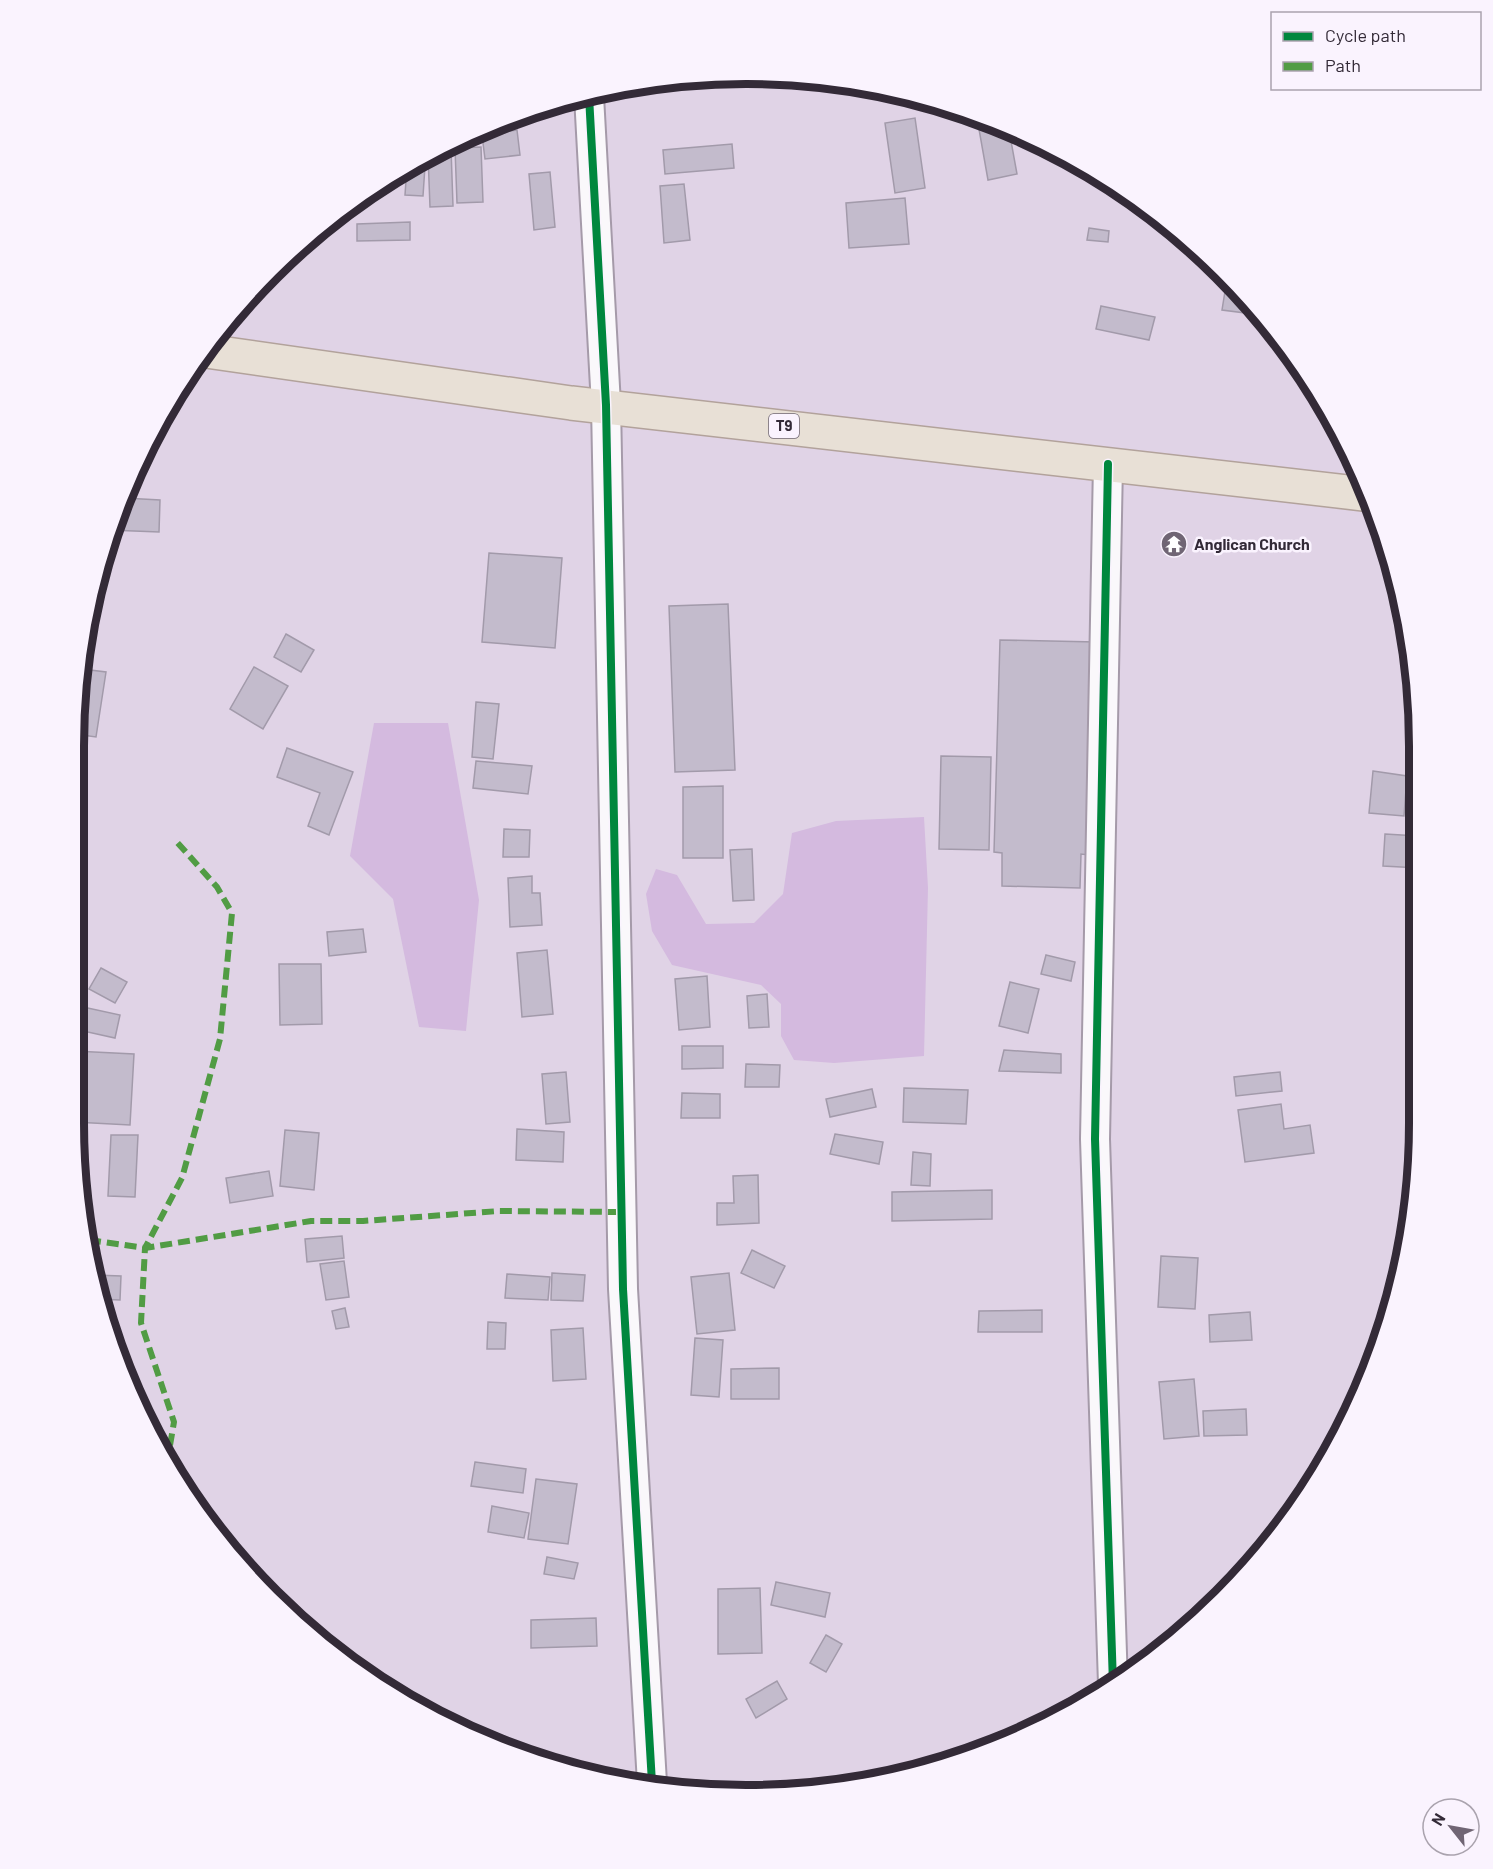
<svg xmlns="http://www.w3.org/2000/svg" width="1493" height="1869" viewBox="0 0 1493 1869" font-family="Barlow,sans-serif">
<rect width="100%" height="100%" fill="#e0d3e6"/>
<g fill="#d4badf">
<path d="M374,723H448L479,900L466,1031L419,1027L393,899L350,856Z"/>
<path d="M924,817L928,888L924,1056L834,1063L794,1060L781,1036V1004L761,985L672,965L652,931L646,894L656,869L677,875L706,924L754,923L783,894L792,833L836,821Z"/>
</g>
<g fill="#c3bbcc" stroke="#a29aaa" stroke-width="1.5">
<path d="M915,118L925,188L895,193L885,123Z"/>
<path d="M977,118L1009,130L1017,174L988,180Z"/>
<path d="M517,130L520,155L485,159L482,135Z"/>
<path d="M732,144L734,168L665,174L663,150Z"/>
<path d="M481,147L483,202L457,203L455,148Z"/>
<path d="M451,148L453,206L430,207L428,155Z"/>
<path d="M407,166H425L423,196L405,195Z"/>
<path d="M550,172L555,227L534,230L529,174Z"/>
<path d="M684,184L690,240L664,243L660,186Z"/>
<path d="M905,198L909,244L849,248L846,203Z"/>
<path d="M410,222V240L357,241V224Z"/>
<path d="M1089,228L1109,231L1108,242L1087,240Z"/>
<path d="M1227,279L1253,303L1261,315L1222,310Z"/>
<path d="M1101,306L1155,317L1149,340L1096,329Z"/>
<path d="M124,498L160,500L159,532L109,530Z"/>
<path d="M489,553L562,558L555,648L482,642Z"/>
<path d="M728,604L735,770L675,772L669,606Z"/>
<path d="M286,634L314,650L301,672L274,657Z"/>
<path d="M1000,640L1096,642L1089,855L1081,854L1080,888L1002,886V853L994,852Z"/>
<path d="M254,667L288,686L263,729L230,709Z"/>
<path d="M82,669L106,672L96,737L75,734V703Z"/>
<path d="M476,702L499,704L493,759L472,757Z"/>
<path d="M287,748L353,772L329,835L308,826L320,793L277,777Z"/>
<path d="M941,756L991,757L989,850L939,849Z"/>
<path d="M476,761L532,766L528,794L473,788Z"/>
<path d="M1373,771L1407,776L1404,816L1369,813Z"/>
<path d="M723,786V858H683V787Z"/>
<path d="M504,829L530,830L529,857H503Z"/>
<path d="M1385,834L1418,836L1419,868L1383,866Z"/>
<path d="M752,849L754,900L733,901L730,850Z"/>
<path d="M532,876V893H540L542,925L510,927L508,878Z"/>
<path d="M363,929L366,952L329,956L327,932Z"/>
<path d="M547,950L553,1014L522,1017L517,953Z"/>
<path d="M1046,955L1075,962L1071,981L1041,974Z"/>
<path d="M279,964H321L322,1024L280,1025Z"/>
<path d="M101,968L127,982L115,1003L89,989Z"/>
<path d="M707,976L710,1027L679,1030L675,979Z"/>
<path d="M1010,982L1039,989L1028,1033L999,1026Z"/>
<path d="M767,994L769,1027L749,1028L747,996Z"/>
<path d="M74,1005L120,1015L115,1038L74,1029Z"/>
<path d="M682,1046H723V1068L682,1069Z"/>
<path d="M1004,1050L1061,1054V1073L999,1071Z"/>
<path d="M74,1051L134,1054L130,1125L74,1122Z"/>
<path d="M746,1064L780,1065L779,1087H745Z"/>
<path d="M566,1072L570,1122L546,1124L542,1074Z"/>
<path d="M1280,1072L1282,1091L1236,1096L1234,1077Z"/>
<path d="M904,1088L968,1090L966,1124L903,1122Z"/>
<path d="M872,1089L876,1107L830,1117L826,1099Z"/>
<path d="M682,1093L720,1094V1118H681Z"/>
<path d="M1281,1104L1284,1129L1310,1125L1314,1153L1245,1162L1238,1110Z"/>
<path d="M517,1129L564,1132L563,1162L516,1160Z"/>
<path d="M285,1130L319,1133L314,1190L280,1186Z"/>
<path d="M835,1134L883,1142L879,1164L830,1154Z"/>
<path d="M111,1135H138L135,1197L108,1196Z"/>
<path d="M913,1152L931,1154L930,1186L911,1185Z"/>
<path d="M269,1171L273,1196L230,1203L226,1178Z"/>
<path d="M758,1175L759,1223L717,1225V1203H734L733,1176Z"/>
<path d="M992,1190V1219L892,1221V1192Z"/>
<path d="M342,1236L344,1258L307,1262L305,1239Z"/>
<path d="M752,1250L785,1266L774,1288L741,1273Z"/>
<path d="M1161,1256L1198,1258L1195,1309L1158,1307Z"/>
<path d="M344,1261L349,1297L326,1300L320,1264Z"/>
<path d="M552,1273L585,1275L583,1301L551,1300Z"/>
<path d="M729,1273L735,1330L697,1334L691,1277Z"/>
<path d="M507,1274L550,1277L548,1300L505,1298Z"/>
<path d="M94,1275L121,1276L120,1300L97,1299Z"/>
<path d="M345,1308L349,1327L336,1329L332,1311Z"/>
<path d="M1042,1310V1332H978L979,1311Z"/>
<path d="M1250,1312L1252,1340L1210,1342L1209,1315Z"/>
<path d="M488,1322L506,1323L505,1349H487Z"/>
<path d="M583,1328L586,1379L553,1381L551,1330Z"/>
<path d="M695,1338L723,1340L719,1397L691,1395Z"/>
<path d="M779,1368V1399H731V1369Z"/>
<path d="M1194,1379L1199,1436L1164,1439L1159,1382Z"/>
<path d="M1246,1409L1247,1435L1204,1436L1203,1411Z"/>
<path d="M475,1462L526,1469L523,1493L471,1486Z"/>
<path d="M536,1479L577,1484L568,1544L528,1539Z"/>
<path d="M492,1506L529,1513L524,1538L488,1532Z"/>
<path d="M547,1557L578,1563L574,1579L544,1574Z"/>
<path d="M776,1582L830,1593L825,1617L771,1605Z"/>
<path d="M760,1588L762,1653L718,1654V1589Z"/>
<path d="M596,1618L597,1646L531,1648V1620Z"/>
<path d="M826,1635L842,1644L826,1672L810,1663Z"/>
<path d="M777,1681L787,1699L756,1718L746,1699Z"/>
</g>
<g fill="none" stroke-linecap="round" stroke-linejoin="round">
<defs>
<g id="minor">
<path d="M589,96L606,405L623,1289L652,1783"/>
<path d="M1108,464L1095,1139L1113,1684"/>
</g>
<path id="trunk" d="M206,351L571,403L1364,494"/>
</defs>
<use href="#minor" stroke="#a59aa9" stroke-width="32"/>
<use href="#trunk" stroke="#b2a29b" stroke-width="36"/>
<use href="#minor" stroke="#faf8fb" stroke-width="28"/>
<use href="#trunk" stroke="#e8e0d6" stroke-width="33"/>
<g stroke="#519c44" stroke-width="6" stroke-dasharray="12 6" stroke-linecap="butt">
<path d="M89,1240L145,1248L311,1221H363L499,1211L622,1212"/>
<path d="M167,1463L174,1422L141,1323L145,1248L182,1178L220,1039L232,913L217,887L176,841"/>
</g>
<defs>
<g id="cycleway">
<path d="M589,96L606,405L623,1289L652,1783"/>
<path d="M1108,464L1095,1139L1113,1684"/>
</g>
</defs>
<use href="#cycleway" stroke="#faf3fe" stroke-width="11"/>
<use href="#cycleway" stroke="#00873e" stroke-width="8"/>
</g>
<defs>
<symbol id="temple-disc" viewBox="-11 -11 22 22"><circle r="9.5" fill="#706574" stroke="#faf3fe"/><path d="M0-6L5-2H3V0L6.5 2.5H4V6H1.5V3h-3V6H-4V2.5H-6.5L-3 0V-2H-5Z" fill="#fff"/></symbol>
</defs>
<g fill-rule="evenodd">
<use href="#temple-disc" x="1159" y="529" width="30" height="30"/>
</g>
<g text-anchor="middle" stroke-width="5" stroke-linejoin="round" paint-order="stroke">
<rect fill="#faf3fe" stroke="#6f6673" stroke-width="1.5" x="769" y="414" width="30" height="24" rx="4.5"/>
<g font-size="15" font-weight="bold" fill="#332a37">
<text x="784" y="431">T9</text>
</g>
<g font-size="16" font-weight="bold" fill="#332a37" stroke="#faf3fe" text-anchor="start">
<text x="1194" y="550">Anglican Church</text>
</g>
</g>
<path d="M0 0H1493V1869H0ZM746 84H747A662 662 0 0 1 1409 746V1123A662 662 0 0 1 747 1785H746A662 662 0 0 1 84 1123V746A662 662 0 0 1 746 84Z" fill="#faf3fe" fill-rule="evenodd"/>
<path fill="none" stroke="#332a37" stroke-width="8" d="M746 84H747A662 662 0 0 1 1409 746V1123A662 662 0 0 1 747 1785H746A662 662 0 0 1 84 1123V746A662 662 0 0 1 746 84Z"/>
<rect x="1271" y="12" width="210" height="78" fill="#faf3fe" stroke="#aaa3ae" stroke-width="1.5"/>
<rect x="1283" y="32" width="30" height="9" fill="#00873e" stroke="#aaa3ae" stroke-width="1.5"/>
<text x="1325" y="42" font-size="18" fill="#332a37">Cycle path</text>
<rect x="1283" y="62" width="30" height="9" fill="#519c44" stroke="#aaa3ae" stroke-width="1.5"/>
<text x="1325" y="72" font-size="18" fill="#332a37">Path</text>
<g transform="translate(1451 1827) rotate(301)"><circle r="28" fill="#faf3fe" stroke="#aaa3ae" stroke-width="1.5"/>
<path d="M0-4.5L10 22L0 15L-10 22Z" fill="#706574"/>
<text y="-9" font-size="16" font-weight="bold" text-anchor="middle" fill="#332a37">N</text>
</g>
</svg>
